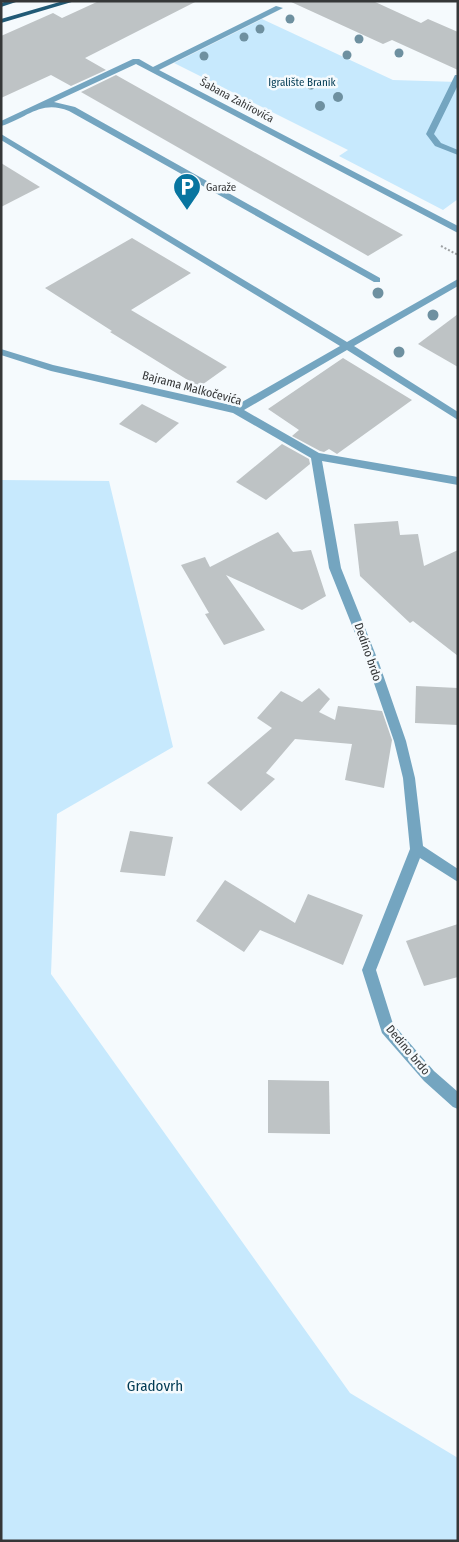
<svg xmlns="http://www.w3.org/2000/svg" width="459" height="1542" viewBox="0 0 459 1542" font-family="'Fira Sans Condensed',sans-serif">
<rect width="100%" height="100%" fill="#f5fafd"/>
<g fill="#c7e9fd">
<path d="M262,19L393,80L458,82V199L443,210L339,156L348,150L174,63Z"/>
<path d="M1,480L109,481L173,747L57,814L51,974L350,1393L458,1458V1541H1Z"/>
</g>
<g fill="#bec3c5">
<path d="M99,1H197L85,58L106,70L71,86L51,75L1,98V36L53,13L62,18Z"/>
<path d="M289,1H373L421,23L428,19L458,32V70L392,40L383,44Z"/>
<path d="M116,75L221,134L403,235L368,256L81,92Z"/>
<path d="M1,163L40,187L1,207Z"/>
<path d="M132,238L191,273L131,310L227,367L199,387L110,332L112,331L45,288Z"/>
<path d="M458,314V367L418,344Z"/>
<path d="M343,358L412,400L337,454L329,449L324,452L320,451L292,436L299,430L268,409Z"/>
<path d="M142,404L179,423L156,443L119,424Z"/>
<path d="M282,444L309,459L310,464L266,500L236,482Z"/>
<path d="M398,521L400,535L418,534L424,566L458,550V656L413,621L410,623L360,576L354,524Z"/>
<path d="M278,532L293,552L311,550L326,596L302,610L226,575L265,630L224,645L205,614L209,613L181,565L205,557L210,567Z"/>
<path d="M416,686L458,688V725L415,723Z"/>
<path d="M319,688L330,699L319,712L335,720L338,706L382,711L392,740L384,788L345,780L352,744L295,739L266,773L275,779L241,811L207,783L272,728L257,718L281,691L302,702Z"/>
<path d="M130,831L173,837L165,876L120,872Z"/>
<path d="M225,880L295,923L308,894L363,915L343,965L260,930L244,952L196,921Z"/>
<path d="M458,924V977L424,986L406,941Z"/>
<path d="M268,1080L329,1081L330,1134L268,1133Z"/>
</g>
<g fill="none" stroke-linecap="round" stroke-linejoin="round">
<path stroke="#9ea1a3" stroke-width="2" stroke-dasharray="2 2" stroke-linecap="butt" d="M441,246L458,255"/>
<g fill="#74a5c0" fill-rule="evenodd">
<path d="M276,6L283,8L159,70L458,226V233L136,64L54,102L75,107L380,278V282H374L69,111C41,99 27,118 1,126V121L133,59H139L153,67Z"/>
<path d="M455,75H458V85L434,134L441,143L458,150V155L435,146L426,134Z"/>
<path d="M1,134L347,342L458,279V286L354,346L458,412V420L347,350L244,410L319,453L458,477V485L322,461L341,568L379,663L406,741L415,778L423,846L458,869V882L420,858L376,970L393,1024L434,1071L458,1092V1109L453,1107L424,1081L382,1033L362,970L410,849L403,778L394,741L367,663L329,568L311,458L233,413L51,371L1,355V349L53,365L235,406L340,346L1,140Z"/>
</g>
<g fill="#215a76" fill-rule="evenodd">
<path d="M7,1H19L1,7V3Z"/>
<path d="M63,1H75L1,23V19Z"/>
</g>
</g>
<g fill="#6e90a0">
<circle cx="290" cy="19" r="4.5"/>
<circle cx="260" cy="29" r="4.5"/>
<circle cx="244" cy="37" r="4.5"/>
<circle cx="359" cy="39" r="4.5"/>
<circle cx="399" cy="53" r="4.5"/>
<circle cx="347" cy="55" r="4.5"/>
<circle cx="204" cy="56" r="4.5"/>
<circle cx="311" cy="85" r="4.5"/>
<circle cx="338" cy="97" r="5"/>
<circle cx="320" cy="106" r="5"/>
<circle cx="378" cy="293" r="5.5"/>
<circle cx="433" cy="315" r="5.5"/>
<circle cx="399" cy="352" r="5.5"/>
</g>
<defs>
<symbol id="parking-pin" viewBox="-11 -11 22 30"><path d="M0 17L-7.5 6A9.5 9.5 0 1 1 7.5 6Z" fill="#0875a0" stroke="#f5fafd"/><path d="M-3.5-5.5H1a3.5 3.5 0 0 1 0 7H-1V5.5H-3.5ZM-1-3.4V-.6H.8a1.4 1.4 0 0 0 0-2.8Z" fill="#fff"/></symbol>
</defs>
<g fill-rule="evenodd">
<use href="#parking-pin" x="171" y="171" width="32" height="43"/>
</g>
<g text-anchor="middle" stroke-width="5" stroke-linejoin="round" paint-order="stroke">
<g font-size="11" fill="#003a53" stroke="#f5fafd">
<text x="302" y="86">Igralište Branik</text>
</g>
<g font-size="11" fill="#353738" stroke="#f5fafd">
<text transform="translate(237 100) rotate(28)" y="4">Šabana Zahirovića</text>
</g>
<g font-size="11" fill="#353738" stroke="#f5fafd" text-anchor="start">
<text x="206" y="191">Garaže</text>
</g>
<g font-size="12" fill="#353738" stroke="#f5fafd">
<text transform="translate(192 388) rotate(15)" y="4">Bajrama Malkočevića</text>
<text transform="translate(368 652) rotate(71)" y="4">Dedino brdo</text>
<text transform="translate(408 1050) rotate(50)" y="4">Dedino brdo</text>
</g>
<g font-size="15" fill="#003a53" stroke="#f5fafd">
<text x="155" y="1391">Gradovrh</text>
</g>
</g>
<rect width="459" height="1542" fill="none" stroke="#353738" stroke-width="5"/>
</svg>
